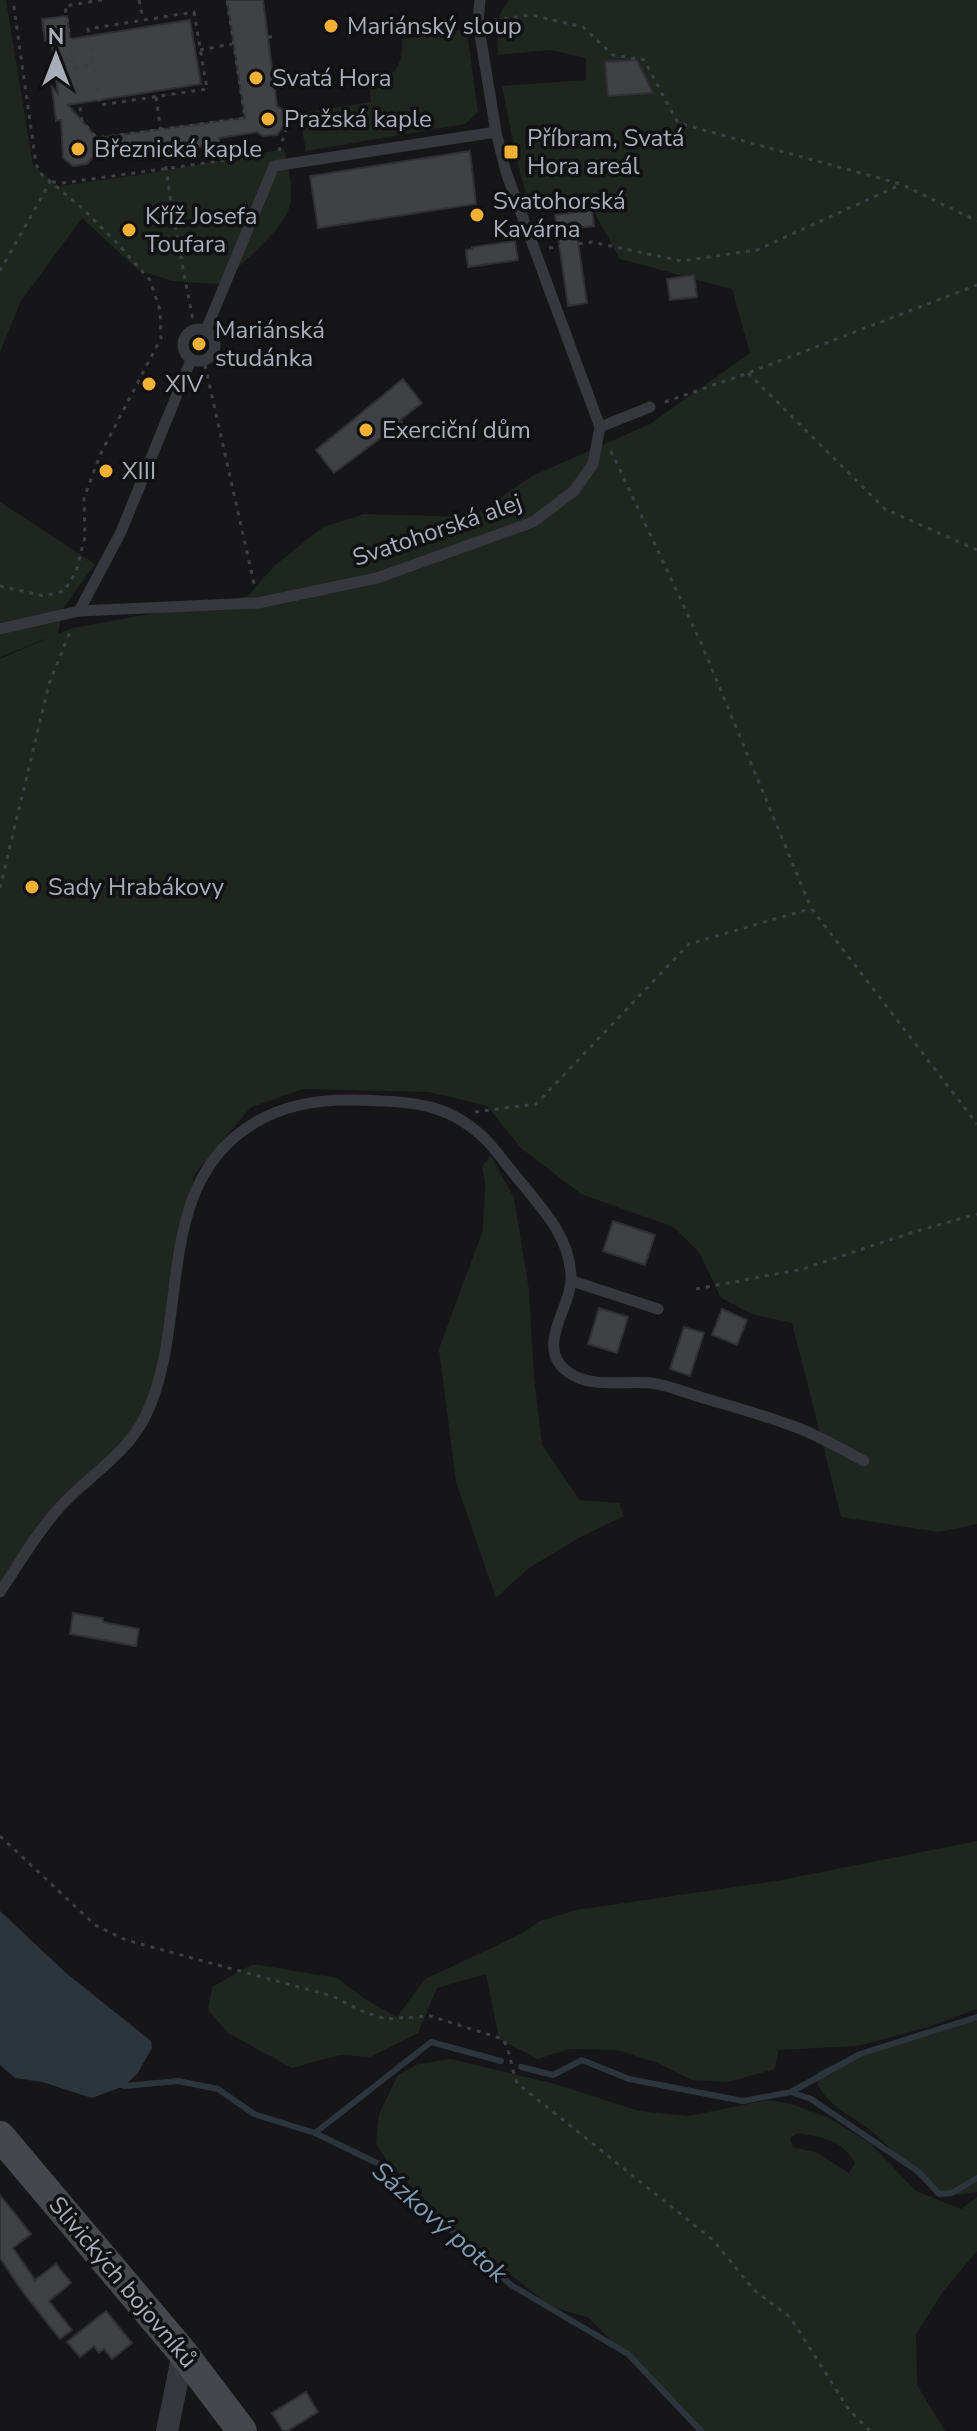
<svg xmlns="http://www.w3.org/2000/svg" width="977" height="2431" viewBox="0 0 977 2431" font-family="'Nunito Sans',sans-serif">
<rect width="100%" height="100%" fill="#161618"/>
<g fill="#1e261f" fill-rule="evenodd">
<path d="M0,0H6L33,165L58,186L145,174L284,149C288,166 294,188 290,205C285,229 238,267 219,284L172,281L138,270L82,218L21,301L0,352Z"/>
<path d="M509,0H977V1524L939,1532L841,1517L792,1323L752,1314L721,1298L699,1252L673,1227L581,1194L521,1148L487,1106L429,1092L303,1089L250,1108L194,1175L158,1374L143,1416L120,1450L61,1501L0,1587V659L55,635L0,657V502L95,564L62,610L58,634L73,628L248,596L274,566L323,527L364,514L472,517L532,476L650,424L750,353L732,289L620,259L592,208L531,209L518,167L502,86L586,80V58L550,50L498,55C497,34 495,16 509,0Z"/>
<path d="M461,30L467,32L478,112L465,124L306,151L299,113L371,102L369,85C394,80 404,64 402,39Z"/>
<path d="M491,1156L514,1198L529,1290L534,1377L542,1445L580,1500L619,1503L624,1516L577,1539L529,1568L496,1598L456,1482L439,1349L483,1230L485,1183L482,1166Z"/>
<path d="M977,1841V2009L928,2027L857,2046L778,2050L775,2069L728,2082L692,2080L658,2063L617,2050L569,2049L538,2059L499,2039L486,1974L437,1988L418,2033L370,2057L340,2055L292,2068L228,2033L208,2010L212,1987L251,1965H260L337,1978L368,2001L397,2017L425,1979L521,1934L540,1921L576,1910L776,1881Z"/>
<path d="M977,2016V2192C965,2194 952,2197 940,2191C914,2179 896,2152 874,2133C857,2119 833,2109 821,2090C817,2084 816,2079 817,2072L858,2053L937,2033Z"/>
<path d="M450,2059L552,2083L639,2111L688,2116L768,2100L795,2105L829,2118L870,2143L916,2191L961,2209L977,2197V2251L942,2293L916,2334L917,2385L945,2431H699L589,2318L550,2306L457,2232L388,2163L376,2143L379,2114L398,2075L418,2064ZM798,2133C823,2138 842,2139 855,2163L849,2173L818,2153L793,2147L790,2138Z"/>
</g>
<path fill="#2c353c" d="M0,1911L66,1973L151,2041L152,2048L137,2074L124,2086L92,2098L42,2082L15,2078L0,2065Z"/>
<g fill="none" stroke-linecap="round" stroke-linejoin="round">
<g stroke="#2c353c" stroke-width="6">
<path d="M521,2067L553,2075L582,2060L629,2079L743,2101L791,2092L860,2054L977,2017"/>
<path d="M119,2084L124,2086L178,2081L218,2089L254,2114L315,2133L381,2165L511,2285L628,2354L701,2431"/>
<path d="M791,2092L811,2099L919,2172L939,2194L952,2193L977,2178"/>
<path d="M315,2133L431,2042L501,2061"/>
</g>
</g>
<g fill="#404145" stroke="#303034" stroke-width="2">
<path d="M227,0H263L277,106L283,110L285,124L277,135L263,136L257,132L219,138L220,144L125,158L124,152L93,157L87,164L73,166L63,158L61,120L56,121L52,87L58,94L51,41H45L42,19L67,16L70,39L190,20L201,84L68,105L97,138L245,118Z"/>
<path d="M637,60L653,93L608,96L605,62Z"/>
<path d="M470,151L476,204L318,228L310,176Z"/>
<path d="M592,210L594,226L576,228L587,303L568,306L555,215Z"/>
<path d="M515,241L518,260L468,267L466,250L472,249V247Z"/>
<path d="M694,275L697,297L670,300L667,279Z"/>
<path d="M403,379L422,403L400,420L402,422L334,473L316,450Z"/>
<path d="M613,1221L655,1235L645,1265L603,1251Z"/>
<path d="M599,1308L628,1317L617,1353L588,1344Z"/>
<path d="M722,1309L747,1320L737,1345L712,1335Z"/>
<path d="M684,1327L704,1333L690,1376L670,1369Z"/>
<path d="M73,1613L103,1618V1622L139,1629L136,1646L70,1634Z"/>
<path d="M0,2195L31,2234L13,2248L35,2280L56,2264L71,2283L49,2301L72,2330L60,2339L22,2291L0,2258Z"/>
<path d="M106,2311L132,2343L112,2359L104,2349L99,2353L94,2346L80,2357L67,2342Z"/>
<path d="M306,2392L318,2412L287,2431H283L272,2413Z"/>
</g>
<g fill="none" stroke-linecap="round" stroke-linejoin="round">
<g stroke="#3d3f44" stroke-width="3" stroke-dasharray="4 6" stroke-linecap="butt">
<path d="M102,0L65,6L82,121L97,138L245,118L227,0"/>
<path d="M139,0L143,20"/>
<path d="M194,12L207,89L100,105L88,29Z"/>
<path d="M494,20L532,15L583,27L613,55L644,60L678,123L901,184L977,221"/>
<path d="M268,37H273"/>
<path d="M200,50L232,44"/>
<path d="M74,68L93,65"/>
<path d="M156,97L172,210L193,321"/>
<path d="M279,151L291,114"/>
<path d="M52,182L63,183L262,155"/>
<path d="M549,248L592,242L682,261L757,250L900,185"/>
<path d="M0,271L50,182"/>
<path d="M205,365L255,588"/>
<path d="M748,373L885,509L977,550"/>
<path d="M665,402L748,373L977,285"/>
<path d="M611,451L702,645L811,908L977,1124"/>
<path d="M0,586L44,596L64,591L76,572L85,537L84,498L100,455L161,338L160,310L150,280L116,242L82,208L40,173L36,164L13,0"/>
<path d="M0,888L49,684L71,629"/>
<path d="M475,1112L536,1104L689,944L809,909"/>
<path d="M696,1289L803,1269L907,1234L977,1214"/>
<path d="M0,1836L95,1925L126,1940L332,1996L364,2012L386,2019L430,2016L503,2039C511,2053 511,2068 517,2083L713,2240L754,2290L790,2317L849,2410L870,2431"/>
</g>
<g stroke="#37383d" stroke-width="11">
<circle cx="199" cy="345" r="16"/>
<path d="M206,330L274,166L496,132"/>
<path d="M600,427L650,407"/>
<path d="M79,611L121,532L191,360"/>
<path d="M0,629L79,611L258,603L377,578L533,522L574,491L593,464L600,427L506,172L496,132L478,22L480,0"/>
<path d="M572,1281L658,1309"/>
<path d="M0,1592C19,1564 37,1532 60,1507C88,1476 126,1455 145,1417C192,1322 150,1183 256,1122C286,1104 320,1099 356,1100C410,1102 449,1101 489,1143C501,1157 512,1172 524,1186C547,1214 569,1238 571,1276C573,1307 533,1346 568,1372C592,1390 629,1379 657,1384C672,1387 688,1393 703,1398C738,1408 775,1418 808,1432C827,1441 846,1451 864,1461"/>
</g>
<path stroke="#37383d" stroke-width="22" d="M167,2431L183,2353"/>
<path stroke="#45474d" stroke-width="30" d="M0,2136L183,2353L242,2431"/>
</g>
<g fill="#f2b134" stroke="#111113" stroke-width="3">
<circle cx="331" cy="26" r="8"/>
<circle cx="256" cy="78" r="8"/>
<circle cx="268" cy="119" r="8"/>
<circle cx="78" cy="149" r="8"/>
<rect x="503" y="144" width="16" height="16" rx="4"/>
<circle cx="477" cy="215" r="8"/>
<circle cx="129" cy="230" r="8"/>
<circle cx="199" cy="344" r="8"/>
<circle cx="149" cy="384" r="8"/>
<circle cx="366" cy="430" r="8"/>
<circle cx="106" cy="471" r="8"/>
<circle cx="32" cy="887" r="8"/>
</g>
<g text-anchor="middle" stroke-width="7" stroke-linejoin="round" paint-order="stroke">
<g font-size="24" fill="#a8adb8" stroke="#111113" text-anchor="start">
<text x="347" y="34">Mariánský sloup</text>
<text x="272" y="86">Svatá Hora</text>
<text x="284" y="127">Pražská kaple</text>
<text x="527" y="146">Příbram, Svatá<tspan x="527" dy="28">Hora areál</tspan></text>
<text x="94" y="157">Březnická kaple</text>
<text x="493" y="209">Svatohorská<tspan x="493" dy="28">Kavárna</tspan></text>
<text x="145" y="224">Kříž Josefa<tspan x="145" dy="28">Toufara</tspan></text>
<text x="215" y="338">Mariánská<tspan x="215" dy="28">studánka</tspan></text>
<text x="165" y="392">XIV</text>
<text x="382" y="438">Exerciční dům</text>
<text x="122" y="479">XIII</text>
<text x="48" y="895">Sady Hrabákovy</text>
</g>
<g font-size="24" fill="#a8adb8" stroke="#111113">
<text transform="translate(437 530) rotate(-19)" y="8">Svatohorská alej</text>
<text transform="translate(123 2282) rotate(50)" y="8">Slivických bojovníků</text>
</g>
<g font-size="26" font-style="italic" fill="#7f9bb3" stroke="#111113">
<text transform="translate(440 2222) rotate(41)" y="9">Sázkový potok</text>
</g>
</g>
<g transform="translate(56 56)" stroke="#111113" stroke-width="6" paint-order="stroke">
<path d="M0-6L14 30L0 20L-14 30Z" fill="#a8adb8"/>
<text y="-12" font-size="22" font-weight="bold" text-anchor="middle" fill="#a8adb8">N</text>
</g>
</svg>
